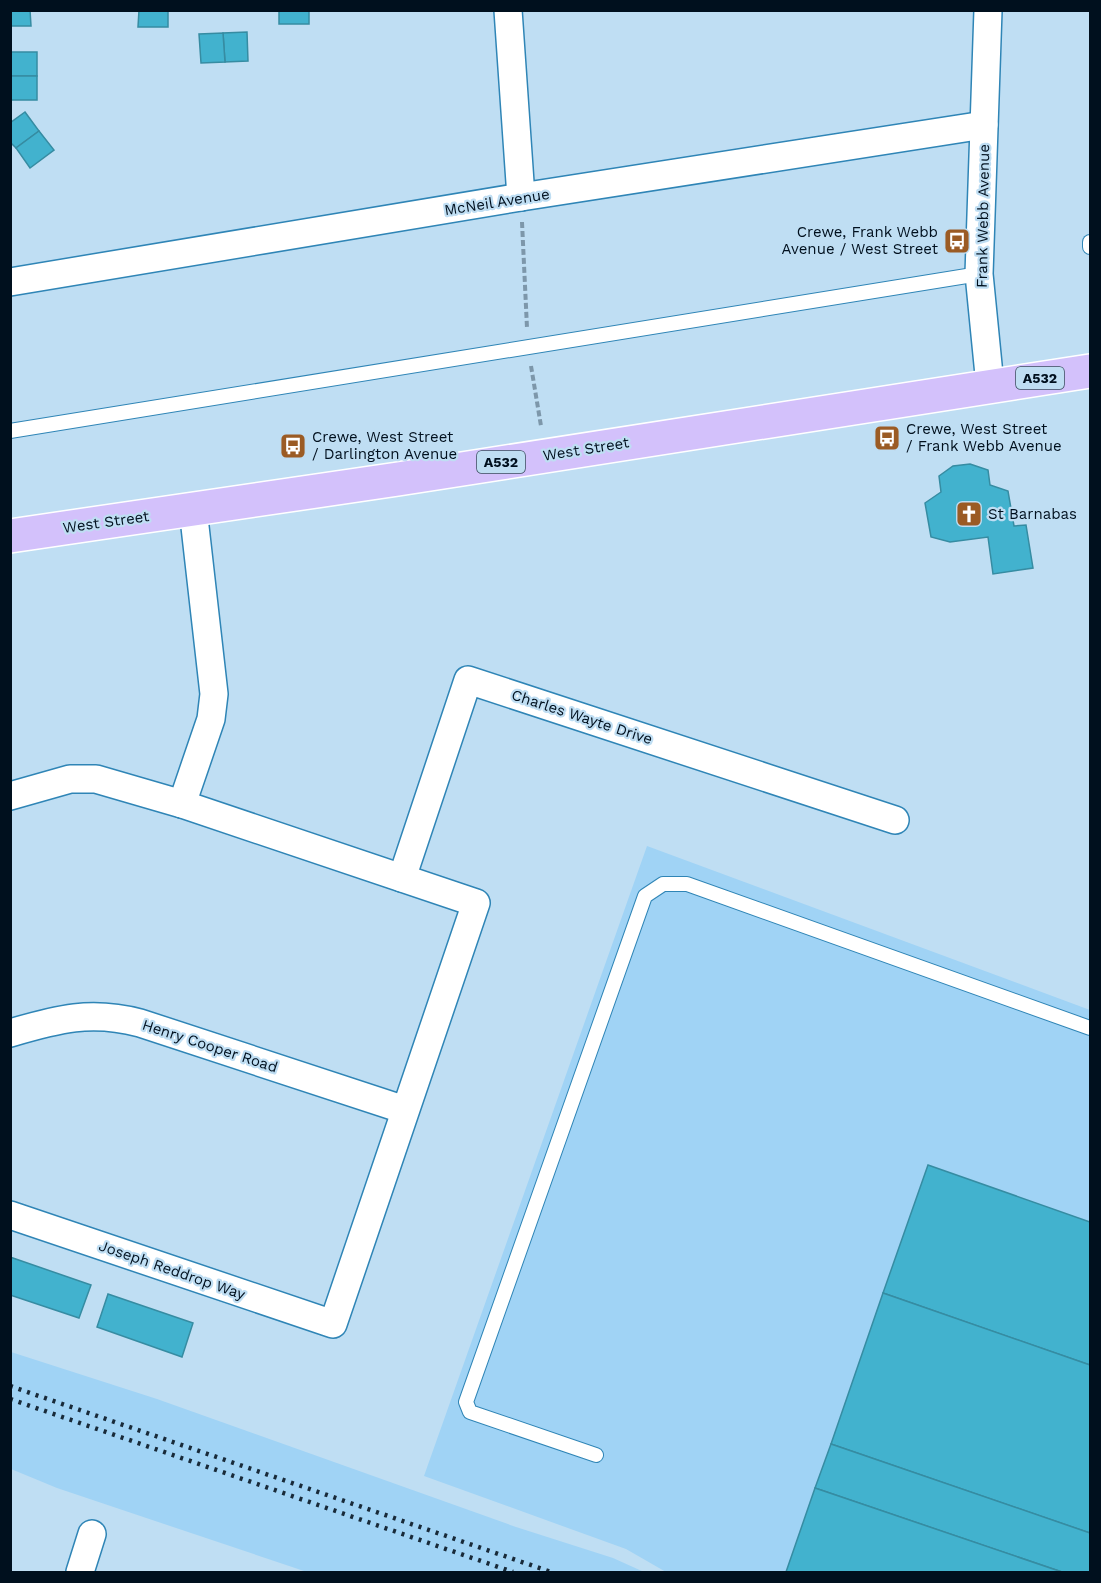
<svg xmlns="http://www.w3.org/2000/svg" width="1101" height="1583" viewBox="0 0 1101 1583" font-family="'Work Sans',sans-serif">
<rect width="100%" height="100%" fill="#bfdef3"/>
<g fill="#a0d3f5">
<path d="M647,846L1090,1010V1572H666L626,1549L424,1476Z"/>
<path d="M11,1352L157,1399L516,1527L613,1558L644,1572H307L57,1488L11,1469Z"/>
</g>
<g fill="#42b2ce" stroke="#368ca2" stroke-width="1.5">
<path d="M10,10H30L31,26H10Z"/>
<path d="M139,10H168V27H138Z"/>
<rect x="279" y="10" width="30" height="14"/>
<path d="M247,32L248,61L225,62L223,33Z"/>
<path d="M223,33L225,62L201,63L199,34Z"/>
<rect x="10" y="52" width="27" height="24"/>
<rect x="10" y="76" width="27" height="24"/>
<path d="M25,112L39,131L16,148L10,142V123Z"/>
<path d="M39,131L54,150L30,168L16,148Z"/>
<path d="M970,464L988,470L990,485L1008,491L1014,526L1026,525L1033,568L993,574L988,537L950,542L931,537L925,503L941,492L939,476L953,466Z"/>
<path d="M928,1165L1090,1222V1365L883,1293Z"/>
<path d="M10,1257L91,1285L79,1318L10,1295Z"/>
<path d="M883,1293L1090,1365V1533L831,1444Z"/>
<path d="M108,1294L193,1323L182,1357L97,1327Z"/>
<path d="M831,1444L1090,1533V1572H1062L815,1488Z"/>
<path d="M815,1488L1062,1572H786Z"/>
</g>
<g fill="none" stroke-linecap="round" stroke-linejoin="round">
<defs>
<g id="lane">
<path d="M1090,242V247"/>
<path d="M10,431L979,274"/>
<path d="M596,1455L470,1412L466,1402L645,896L663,884H687L1090,1028"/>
</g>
<g id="street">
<path d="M508,10L521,197"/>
<path d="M988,10L979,274L990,385"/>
<path d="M10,282L521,197L984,125"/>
<path d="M10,796L70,779H96L182,804L476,903L333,1324L10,1215"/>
<path d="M182,804L211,719L214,694L193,509"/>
<path d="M402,878L468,680L895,820"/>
<path d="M10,1033C58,1019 91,1010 140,1023L405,1110"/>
<path d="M80,1572L92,1534"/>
</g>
<path id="primary" d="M10,536L398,479L1090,371"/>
</defs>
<use href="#lane" stroke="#2f85b6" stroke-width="16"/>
<use href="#street" stroke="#2f85b6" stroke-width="30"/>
<use href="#primary" stroke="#fff" stroke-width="36"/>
<g stroke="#7d97aa" stroke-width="4" stroke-dasharray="6 3" stroke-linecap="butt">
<path d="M522,222L527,328"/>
<path d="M531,366L541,426"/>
</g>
<use href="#lane" stroke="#fff" stroke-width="14"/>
<use href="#street" stroke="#fff" stroke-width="27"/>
<use href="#primary" stroke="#d3c1fb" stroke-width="33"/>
<g stroke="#182a39" stroke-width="4.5" stroke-dasharray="3 6" stroke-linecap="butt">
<path d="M10,1386L551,1572"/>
<path d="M10,1399L513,1572"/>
</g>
</g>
<defs>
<symbol id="bus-square" viewBox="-11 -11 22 22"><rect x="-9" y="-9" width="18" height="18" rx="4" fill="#9b5b24" stroke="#bfdef3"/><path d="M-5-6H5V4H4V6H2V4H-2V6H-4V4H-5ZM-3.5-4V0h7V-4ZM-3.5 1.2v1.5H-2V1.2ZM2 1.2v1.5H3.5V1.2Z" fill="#fff"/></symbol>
<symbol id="church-square" viewBox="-11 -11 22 22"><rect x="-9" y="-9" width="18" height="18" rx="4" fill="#9b5b24" stroke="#bfdef3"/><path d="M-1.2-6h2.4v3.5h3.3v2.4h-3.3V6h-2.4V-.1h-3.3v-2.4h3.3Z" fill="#fff"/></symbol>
</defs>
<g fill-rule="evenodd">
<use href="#bus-square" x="942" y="226" width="30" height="30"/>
<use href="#bus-square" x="872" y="423" width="30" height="30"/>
<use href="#bus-square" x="278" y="431" width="30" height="30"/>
<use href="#church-square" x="954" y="499" width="30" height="30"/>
</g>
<g text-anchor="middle" stroke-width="4.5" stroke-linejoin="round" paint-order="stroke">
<g fill="#bfdef3" stroke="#394e5e" stroke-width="1.5">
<rect x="1016" y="367" width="48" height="22" rx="4.5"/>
<rect x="477" y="451" width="48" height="22" rx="4.5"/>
</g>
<g font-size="14" font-weight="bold" fill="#00101e">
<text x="1040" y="383">A532</text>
<text x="501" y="467">A532</text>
</g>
<g font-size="15" fill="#00101e" stroke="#bfdef3">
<text transform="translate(497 202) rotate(-9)" y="5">McNeil Avenue</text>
<text transform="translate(983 216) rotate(-89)" y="5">Frank Webb Avenue</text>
<text transform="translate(586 449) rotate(-9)" y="5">West Street</text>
<text transform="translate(106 522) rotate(-8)" y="5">West Street</text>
<text transform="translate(582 717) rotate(18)" y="5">Charles Wayte Drive</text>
<text transform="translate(210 1046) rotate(18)" y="5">Henry Cooper Road</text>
<text transform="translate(172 1270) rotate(19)" y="5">Joseph Reddrop Way</text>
</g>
<g font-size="15" fill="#00101e" stroke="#bfdef3" text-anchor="start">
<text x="938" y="237" text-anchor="end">Crewe, Frank Webb<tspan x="938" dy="17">Avenue / West Street</tspan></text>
<text x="906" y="434">Crewe, West Street<tspan x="906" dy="17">/ Frank Webb Avenue</tspan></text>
<text x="312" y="442">Crewe, West Street<tspan x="312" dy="17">/ Darlington Avenue</tspan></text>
<text x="988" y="519">St Barnabas</text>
</g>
</g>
<rect width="1101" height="1583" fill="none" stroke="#00101e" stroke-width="24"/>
</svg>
